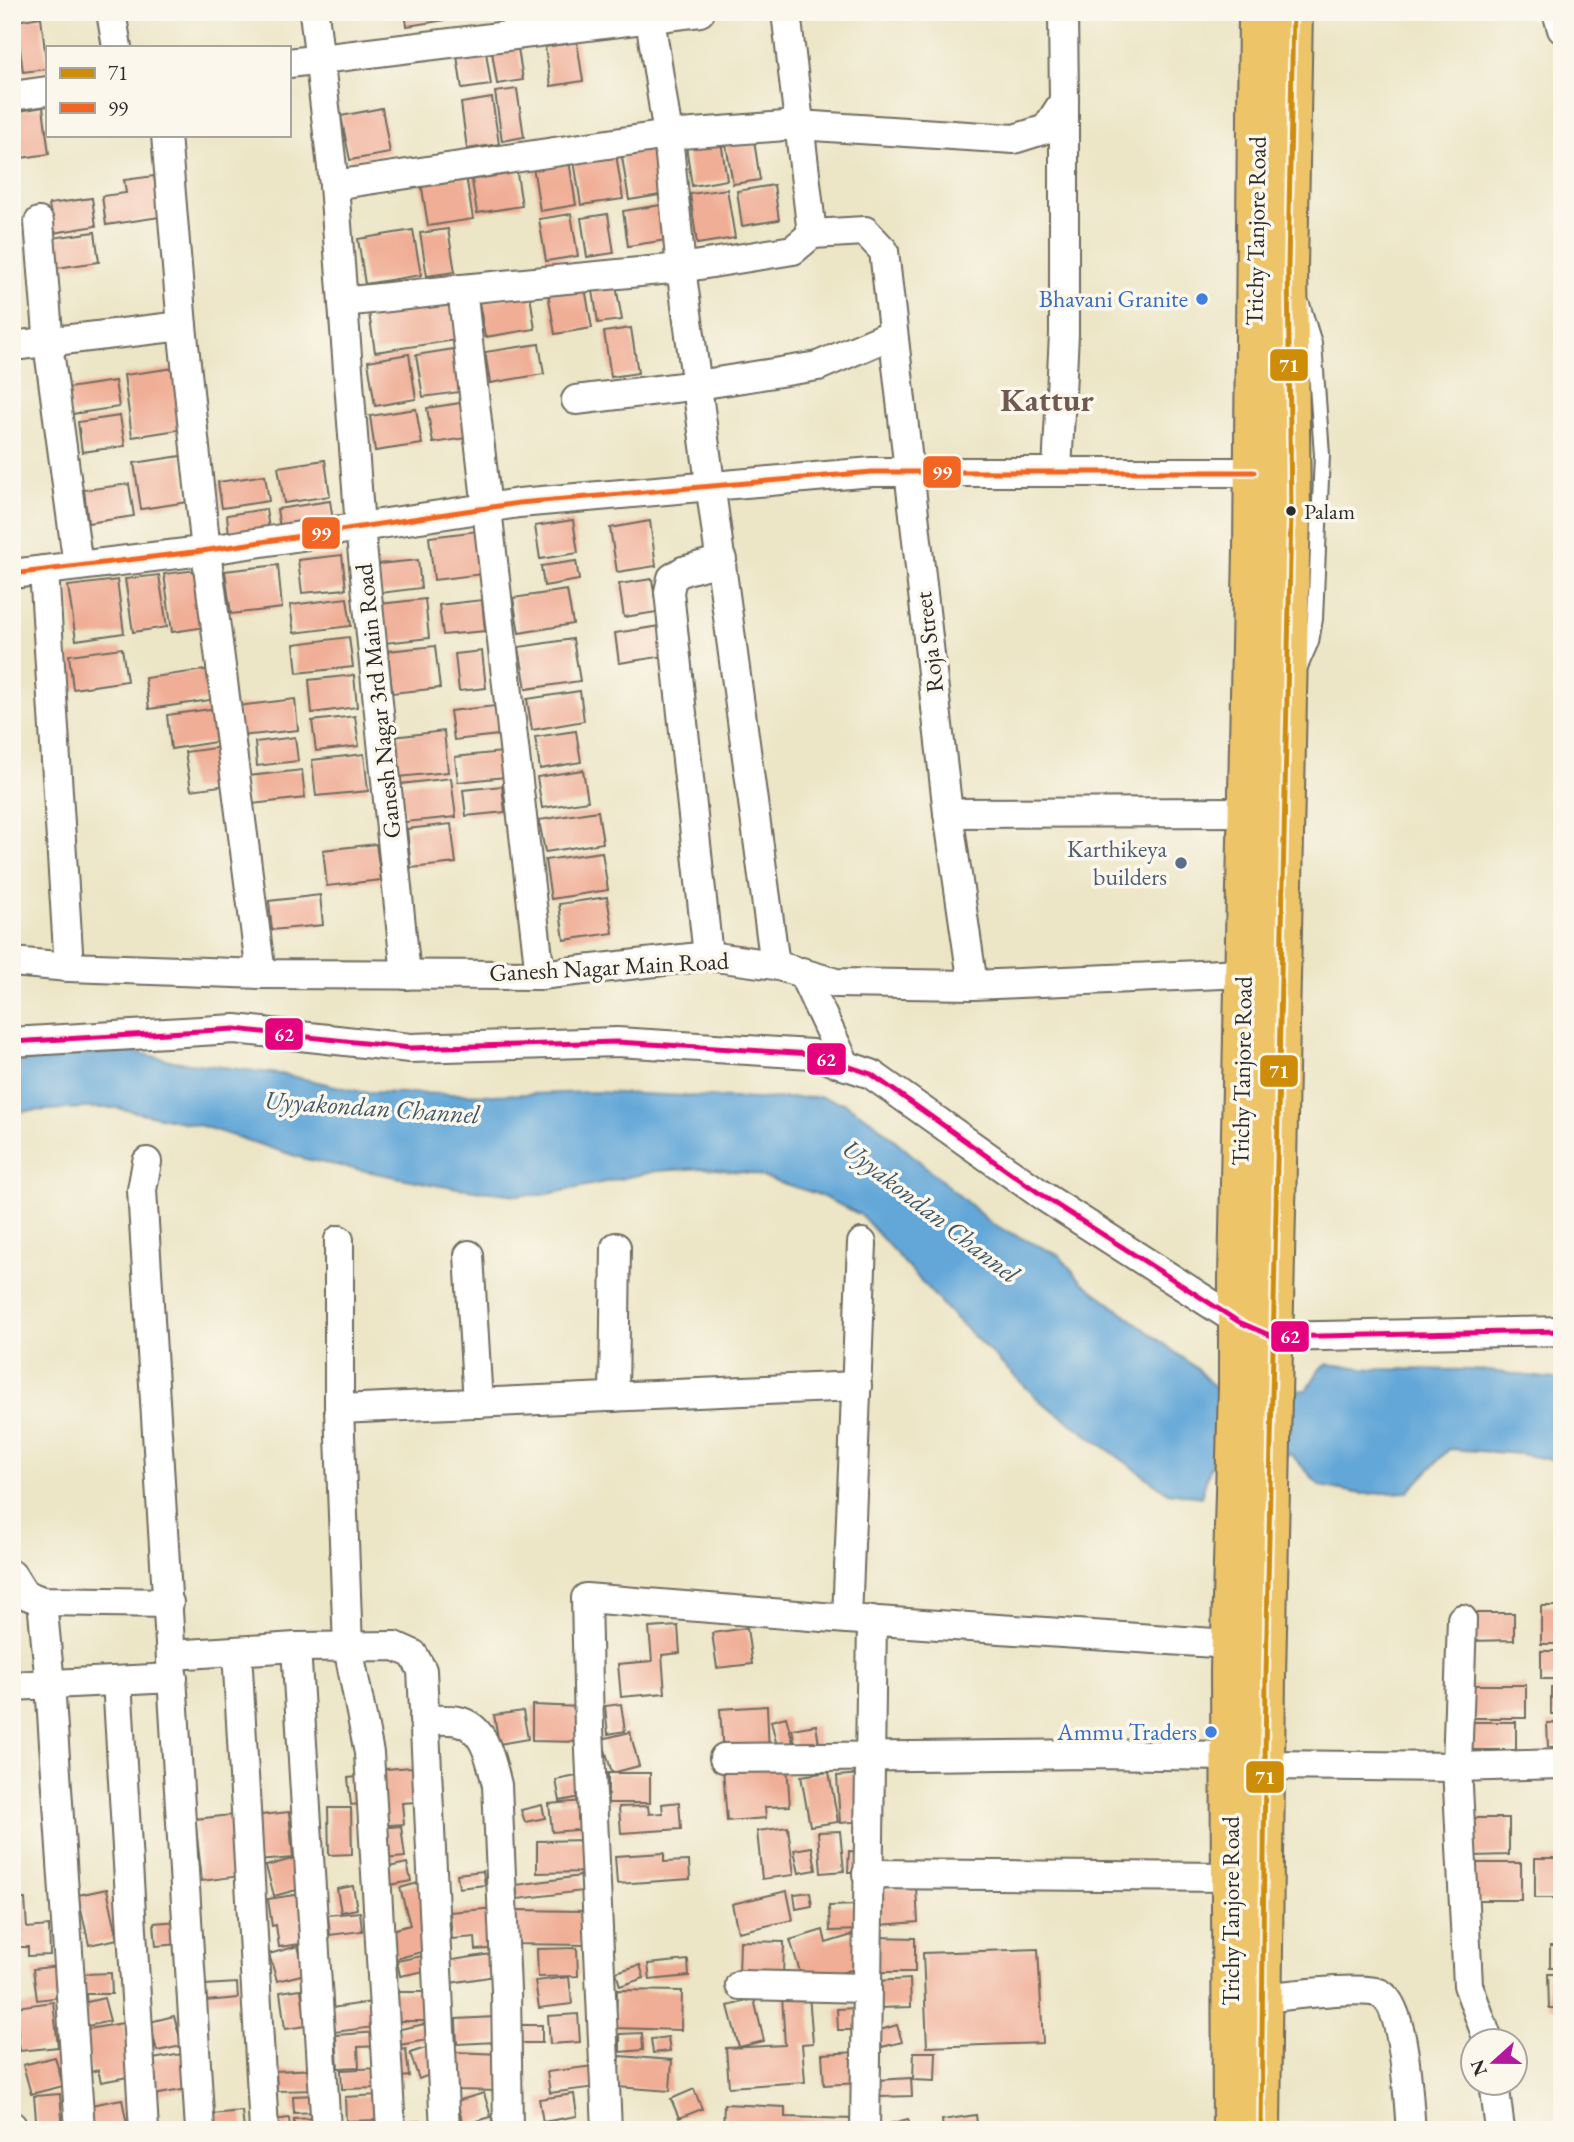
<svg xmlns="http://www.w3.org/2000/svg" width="1574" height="2142" viewBox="0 0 1574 2142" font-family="'EB Garamond',serif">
<rect width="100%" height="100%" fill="#fbf7ec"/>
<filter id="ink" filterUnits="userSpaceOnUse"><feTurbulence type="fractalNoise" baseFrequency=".0143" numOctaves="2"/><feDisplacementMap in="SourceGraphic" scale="14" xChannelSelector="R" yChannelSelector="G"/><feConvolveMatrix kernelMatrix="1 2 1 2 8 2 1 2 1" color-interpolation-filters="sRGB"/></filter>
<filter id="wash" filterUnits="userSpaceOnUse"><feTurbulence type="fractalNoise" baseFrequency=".00686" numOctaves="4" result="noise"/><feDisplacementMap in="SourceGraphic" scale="28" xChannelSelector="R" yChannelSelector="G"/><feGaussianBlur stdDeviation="1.57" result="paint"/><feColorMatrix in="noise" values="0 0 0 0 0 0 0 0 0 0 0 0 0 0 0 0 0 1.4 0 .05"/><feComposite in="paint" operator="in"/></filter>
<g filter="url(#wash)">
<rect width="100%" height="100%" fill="#ece5c6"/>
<path fill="#63a7d8" stroke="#476982" stroke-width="2" d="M136,1052L173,1061L287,1075L362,1092L492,1095L595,1092L758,1099L821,1097L844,1103L874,1122L993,1225L1059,1255L1082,1282L1196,1368L1219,1392L1230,1396L1307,1390L1319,1370L1328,1364L1372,1369L1480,1370L1562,1380V1462L1521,1454L1449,1449L1408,1492L1362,1494L1320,1486L1291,1454L1211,1465L1201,1497L1167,1492L1039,1400L949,1312L861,1215L817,1194L750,1173L705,1168L657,1171L543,1195H517L441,1186L305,1159L202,1126L117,1108H85L12,1112V1063L64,1055Z"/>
<g id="blocks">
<g fill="#f0ae96">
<path d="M405,12H451L452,19L407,26Z"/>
<path d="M41,17L47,69L23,72L16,21Z"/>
<path d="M517,42L523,80L497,84L491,45Z"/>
<path d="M577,42L583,81L551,86L545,47Z"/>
<path d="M485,45L491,85L462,89L456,49Z"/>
<path d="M517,89L524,137L502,141L495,92Z"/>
<path d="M492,98L499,144L467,149L461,103Z"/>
<path d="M43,107L49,154L21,158L14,112Z"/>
<path d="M382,108L390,153L350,160L341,116Z"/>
<path d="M753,134L760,180L733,184L725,139Z"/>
<path d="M721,141L727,180L692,186L686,146Z"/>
<path d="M658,145L666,194L629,200L621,151Z"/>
<path d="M616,154L623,199L581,205L574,160Z"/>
<path d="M569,161L576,205L540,211L533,166Z"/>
<path d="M516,167L522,206L477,213L471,174Z"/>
<path d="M154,176L160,217L106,225L102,196L126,193L124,180Z"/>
<path d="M466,176L473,219L428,226L421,182Z"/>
<path d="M774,185L779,220L742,226L737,191Z"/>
<path d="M727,189L735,238L697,244L690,194Z"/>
<path d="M92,198L96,226L53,233L49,204Z"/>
<path d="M661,205L666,240L628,246L623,211Z"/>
<path d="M571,214L578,256L546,261L539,219Z"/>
<path d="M608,214L614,253L587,257L581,218Z"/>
<path d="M448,229L455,272L427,276L420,233Z"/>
<path d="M413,230L421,275L365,284L358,239Z"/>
<path d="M95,232L99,262L56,268L52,238Z"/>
<path d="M615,280L622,320L598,323L592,284Z"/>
<path d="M584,282L592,328L555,334L547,287Z"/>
<path d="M530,295L535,329L485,337L479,302Z"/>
<path d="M450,301L456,340L375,352L369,313Z"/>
<path d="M631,328L638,373L611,377L604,332Z"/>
<path d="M539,344L544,374L490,383L485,352Z"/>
<path d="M460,348L467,391L423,397L416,355Z"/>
<path d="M409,354L416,399L375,406L368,361Z"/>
<path d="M175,368L184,429L132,437L124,375Z"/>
<path d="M115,381L119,407L72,414L68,388Z"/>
<path d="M467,402L473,437L433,443L427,408Z"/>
<path d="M416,409L422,444L375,451L370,416Z"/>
<path d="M120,416L125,446L82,452L78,422Z"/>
<path d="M181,456L188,502L141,509L134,463Z"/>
<path d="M325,460L330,496L284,503L278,467Z"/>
<path d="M265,475L269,501L222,508L218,482Z"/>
<path d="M129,484L134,516L88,523L84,490Z"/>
<path d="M330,501L334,527L281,535L277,509Z"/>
<path d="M266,509L269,529L229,535L227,515Z"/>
<path d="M573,520L578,553L540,559L535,526Z"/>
<path d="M650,521L656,566L617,572L610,528Z"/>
<path d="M478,531L483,574L434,580L429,537Z"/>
<path d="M342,555L346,589L302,593L298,560Z"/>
<path d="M418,560L421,588L381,593L378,564Z"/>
<path d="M576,561L579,580L544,586L541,566Z"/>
<path d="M278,565L282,608L231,614L225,571Z"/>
<path d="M197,570L206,627L172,632L164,574Z"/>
<path d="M159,575L167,627L133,632L125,579Z"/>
<path d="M652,579L657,612L624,617L619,584Z"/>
<path d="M117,580L124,633L76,640L68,586Z"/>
<path d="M567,590L573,624L519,633L513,598Z"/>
<path d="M347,598L351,626L294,633L290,605Z"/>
<path d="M425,599L429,638L385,643L380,604Z"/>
<path d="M482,600L485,631L443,635L439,605Z"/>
<path d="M660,626L665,656L619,663L615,633Z"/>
<path d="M349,637L353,667L297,673L294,644Z"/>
<path d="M573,639L580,681L526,689L519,647Z"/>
<path d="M435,646L440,688L392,693L388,651Z"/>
<path d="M122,648L127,681L73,689L69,655Z"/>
<path d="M482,651L486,688L459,691L455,654Z"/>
<path d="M212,669L217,699L149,709L145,678Z"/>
<path d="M354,675L357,707L312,713L309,680Z"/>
<path d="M580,691L584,721L532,730L527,699Z"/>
<path d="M295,699L298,730L241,736L237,706Z"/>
<path d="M495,706L498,735L454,740L450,711Z"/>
<path d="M218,708L222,741L171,749L167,715Z"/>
<path d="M355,716L359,746L316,751L312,721Z"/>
<path d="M444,731L448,772L398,777L393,737Z"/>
<path d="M576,731L581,762L540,769L535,737Z"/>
<path d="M295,737L298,761L257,766L255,742Z"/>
<path d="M222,747L228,785L191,790L185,752Z"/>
<path d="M502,752L505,777L458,782L455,757Z"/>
<path d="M364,754L368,791L316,796L312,760Z"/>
<path d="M302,770L305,798L252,804L249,776Z"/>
<path d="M583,770L588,801L542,808L537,777Z"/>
<path d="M451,778L456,817L405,822L401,784Z"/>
<path d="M502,786L505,812L466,816L463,790Z"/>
<path d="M598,811L603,843L545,852L539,820Z"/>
<path d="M451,824L456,863L411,868L407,829Z"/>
<path d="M376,844L381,880L327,886L323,850Z"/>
<path d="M602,852L608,890L551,899L545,860Z"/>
<path d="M320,895L323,925L272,930L269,901Z"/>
<path d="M607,897L613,933L564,940L559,904Z"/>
<rect x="1541" y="1606" width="21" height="38"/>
<path d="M1472,1613H1514V1640L1472,1641Z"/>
<path d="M678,1626L680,1653L662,1655L665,1693L621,1697L618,1664L652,1661L649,1628Z"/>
<path d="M747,1628L752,1664L717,1668L712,1633Z"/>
<rect x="1541" y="1651" width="21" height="28"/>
<rect x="1471" y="1685" width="55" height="33"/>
<rect x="1551" y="1687" width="11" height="27"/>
<path d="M621,1704L625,1731L608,1734L605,1706Z"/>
<path d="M532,1705L581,1707L580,1742L532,1741Z"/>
<path d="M767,1706L769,1753L723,1755L720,1709Z"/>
<path d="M523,1711L528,1739L499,1744L494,1715Z"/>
<path d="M786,1717L793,1742L777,1746L771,1721Z"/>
<rect x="1471" y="1722" width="45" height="28"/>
<path d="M1547,1723H1562V1747H1548Z"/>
<path d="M816,1725L820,1750L797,1755L792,1729Z"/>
<path d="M630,1732L639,1766L612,1773L602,1739Z"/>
<path d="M787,1765L790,1806L765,1807L766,1818L727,1821L723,1769Z"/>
<path d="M412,1767L415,1802L402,1803L404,1824L377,1826L373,1770Z"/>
<path d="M829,1772L838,1822L810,1826L801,1776Z"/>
<rect x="608" y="1773" width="42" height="30"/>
<path d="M862,1774L866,1821L840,1823L837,1776Z"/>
<path d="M365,1776L368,1803L351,1805L348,1778Z"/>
<path d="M577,1776L581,1797L560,1801L556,1780Z"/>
<path d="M584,1801L587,1829L552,1832L549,1804Z"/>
<path d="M679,1802L681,1829L621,1833L619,1807L648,1806L649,1814L663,1813L662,1804Z"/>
<path d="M542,1805L545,1818L525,1822L521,1810Z"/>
<path d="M328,1808H351L352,1854L329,1855Z"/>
<path d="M289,1812L293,1858L257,1861L252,1816Z"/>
<path d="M241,1814L248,1875L202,1881L195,1819Z"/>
<path d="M1472,1818H1509V1855L1473,1856Z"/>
<path d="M401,1826L405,1857L383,1859L380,1828Z"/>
<path d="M788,1827L794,1875L762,1879L757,1831Z"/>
<path d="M840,1831L844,1871L821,1873L818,1832Z"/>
<path d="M587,1840V1872L537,1873V1841Z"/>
<path d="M812,1847L816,1870L799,1873L794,1850Z"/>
<path d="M849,1851L864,1852V1872H848Z"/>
<path d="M664,1853V1862L689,1861L690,1879L617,1884L615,1856Z"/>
<path d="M296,1858L304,1888L274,1896L266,1866Z"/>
<rect x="1535" y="1858" width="27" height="40"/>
<path d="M407,1863L411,1881L384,1886L380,1869Z"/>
<rect x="1471" y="1863" width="50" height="37"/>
<path d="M483,1871L485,1885L459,1888L457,1874Z"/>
<path d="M581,1876L583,1891L518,1899L516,1885Z"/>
<path d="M418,1883L435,1948L396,1959L388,1931L410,1925L400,1888Z"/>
<path d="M353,1886L357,1909L341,1912L337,1889Z"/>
<path d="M916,1887L918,1922L880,1925L878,1890Z"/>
<path d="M107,1889L118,1939L89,1945L78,1895Z"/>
<path d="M787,1891L793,1920L738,1932L732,1904Z"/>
<path d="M810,1892L812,1906L796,1909L794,1894Z"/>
<path d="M301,1894L307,1943L279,1947L276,1925L272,1926L268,1899Z"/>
<path d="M12,1899H25L27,1928L49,1926L50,1955L28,1956V1947H12Z"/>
<path d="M859,1905V1930L830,1931L829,1906Z"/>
<path d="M496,1908L500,1948L476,1950L475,1937L452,1939L450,1912Z"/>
<path d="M512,1910L587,1911V1945L512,1944Z"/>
<path d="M360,1912L362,1931L330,1935L328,1915Z"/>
<path d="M179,1921L181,1944L156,1946L154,1923Z"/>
<path d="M823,1930L826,1943L852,1935L861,1967L804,1984L790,1940Z"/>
<path d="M876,1937L915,1938V1972H876Z"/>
<path d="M740,1941L784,1942L783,1977L739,1975Z"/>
<path d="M298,1946L305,1974L277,1981L269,1954Z"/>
<rect x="1550" y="1946" width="12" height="22"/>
<path d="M577,1948L578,1976L538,1977L537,1949Z"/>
<path d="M1038,1949L1043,2043L927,2047L923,1953Z"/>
<path d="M498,1953L502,1975L450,1983L446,1961Z"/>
<path d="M432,1954L435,1969L400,1976L397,1961Z"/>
<path d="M688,1960L689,1976L650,1980L648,1964Z"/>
<path d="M640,1965L644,1978L620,1986L616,1972Z"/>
<path d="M58,1966L62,1997L37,2000L33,1969Z"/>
<path d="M111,1973L112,1994H84V1974Z"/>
<path d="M1548,1974H1562V2008H1549Z"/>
<path d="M569,1977L572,2004L539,2008L535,1981Z"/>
<path d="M910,1979L911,2007L878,2008L876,1981Z"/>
<path d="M237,1983L238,1998L206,2001L205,1985Z"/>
<path d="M301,1989L306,2026L285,2029L280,1992Z"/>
<path d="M617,1990L682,1991L681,2030L616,2028Z"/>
<path d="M392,1992H425L426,2021H392Z"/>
<path d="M809,1995L813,2043L802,2044L805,2082L729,2087L726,2048L785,2045L782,1996Z"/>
<path d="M104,1998L110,2021L88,2026L83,2003Z"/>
<path d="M754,1999L764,2041L739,2047L728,2006Z"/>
<path d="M379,2001L382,2026L335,2032L331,2008Z"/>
<path d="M53,2002L58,2047L20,2051L15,2007Z"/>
<path d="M855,2008V2030H838L837,2009Z"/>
<path d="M578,2014L580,2042L550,2044L548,2016Z"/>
<path d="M174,2016L182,2046L157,2051L150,2022Z"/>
<path d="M496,2017L497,2042L457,2044L456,2019Z"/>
<path d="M123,2023L133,2076L101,2082L98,2070L91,2072L83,2030Z"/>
<path d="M430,2023L433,2039L394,2046L391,2031Z"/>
<rect x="512" y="2025" width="30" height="18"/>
<path d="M897,2025L902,2042L882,2047L877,2031Z"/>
<path d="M380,2032L381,2046L358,2047L359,2067L338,2068L336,2035Z"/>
<path d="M642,2033L643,2050L620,2052V2034Z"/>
<path d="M668,2037L670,2051L653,2053L651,2039Z"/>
<path d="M429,2047L437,2072L419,2079L410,2053Z"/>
<path d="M406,2049L409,2076L392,2078L389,2051Z"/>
<path d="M455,2052L500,2054V2091L454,2090Z"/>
<path d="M857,2052L859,2083L824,2085L822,2054Z"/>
<path d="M914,2052H936L935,2081L913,2080Z"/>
<path d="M182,2054L188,2089L153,2095L147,2060Z"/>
<path d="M620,2056L672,2060L670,2091L618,2087Z"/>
<path d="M55,2057L63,2086L31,2094L23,2065Z"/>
<path d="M593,2066L596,2087L550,2093L547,2072Z"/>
<path d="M378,2068L379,2088L342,2089L341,2070Z"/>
<path d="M316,2069L317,2090L277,2091L276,2071Z"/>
<path d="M911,2078L912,2096L879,2097L878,2080Z"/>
<path d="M694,2089L702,2109L679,2118L671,2099Z"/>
<path d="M484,2093L491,2117L463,2125L457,2101Z"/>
<path d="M60,2094L63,2130H37L34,2096Z"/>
<path d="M574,2094L577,2116L543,2122L539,2099Z"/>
<path d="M317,2095L318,2112L294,2113L293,2096Z"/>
<path d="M378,2095L379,2120L346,2121L345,2097Z"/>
<path d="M122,2099L128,2130H91L86,2106Z"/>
<path d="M724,2104L785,2107V2117L854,2119V2130H723Z"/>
<path d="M242,2111L244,2130H213L212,2114Z"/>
<path d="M976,2115L978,2130H943L942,2120Z"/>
<path d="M289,2118L290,2130H277L275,2120Z"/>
<path d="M318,2118L319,2130H294V2119Z"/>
<path d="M908,2119L911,2130H870V2129Z"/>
<path d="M419,2121L420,2130H393V2123Z"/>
<path d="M381,2124V2130H346V2126Z"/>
<path d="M493,2125L494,2130H466V2128Z"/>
</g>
</g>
</g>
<g filter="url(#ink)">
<use href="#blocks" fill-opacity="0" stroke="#6f6c61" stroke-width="2"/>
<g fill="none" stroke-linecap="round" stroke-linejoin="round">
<defs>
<path id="service" d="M1300,667L1311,642L1315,619L1322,455L1314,343L1302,304"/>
<g id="minor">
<path d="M111,12L117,47"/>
<path d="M314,12L334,185L360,527L406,975"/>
<path d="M649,12L668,135L681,268L775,965"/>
<path d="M1557,12L1562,29"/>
<path d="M289,63L700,12"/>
<path d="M12,96L47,91"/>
<path d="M166,135L182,326L206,551L261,974"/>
<path d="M334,185L668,135L798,125L1014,139L1046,129L1064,101L1063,12"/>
<path d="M39,222L50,358L78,566"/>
<path d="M812,234L865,231L884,251L948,813L973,985"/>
<path d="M343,302L462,289"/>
<path d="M12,346L182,326"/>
<path d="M576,400L698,385L818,366L893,334"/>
<path d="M1057,471L1064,334V101"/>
<path d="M44,570L69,967"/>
<path d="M12,574L202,551L519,503L872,472H1254"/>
<path d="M948,813L1248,812"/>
<path d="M708,956L669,592L672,578L683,571L722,560"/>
<path d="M12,962L69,967L261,974L540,975L708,956L775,965L836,983L973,985L1244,973"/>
<path d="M802,972L846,1066"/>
<path d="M540,975L462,289L681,268L793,250L812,234L786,12"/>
<path d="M12,1042L235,1029L410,1048L617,1042L812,1054L871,1074L1046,1198L1239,1322L1274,1337L1562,1331"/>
<path d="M147,1162L142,1190L200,2130"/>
<path d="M339,1240V1409L348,1647L369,1753L391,2130"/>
<path d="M862,1243L847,1619L1230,1644"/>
<path d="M469,1255L478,1403"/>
<path d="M614,1397L616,1247"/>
<path d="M339,1409L857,1386"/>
<path d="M12,1575L24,1594L42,1601L169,1603"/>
<path d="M42,1601L50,1684L80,2130"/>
<path d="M1462,1619L1457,1767L1468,1985L1488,2040"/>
<path d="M296,1647L326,2130"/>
<path d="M237,1651L264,2130"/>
<path d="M172,1655L296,1647L395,1646L413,1654L422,1670L445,2130"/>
<path d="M117,1681L144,2130"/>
<path d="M12,1686L173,1678"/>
<path d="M424,1720C435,1720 448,1719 458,1721C486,1727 491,1762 497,1785L506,1990L508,2130"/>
<path d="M724,1758L1093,1754L1230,1756"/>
<path d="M1265,1765L1457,1767L1562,1764"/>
<path d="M867,1874L1231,1877"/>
<path d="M740,1985L867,1988"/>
<path d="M1262,1998C1285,1996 1365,1985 1381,1994C1406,2009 1408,2101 1411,2130"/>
<path d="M1494,2082L1500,2130"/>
<path d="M12,2126V2130"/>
<path d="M607,2130L589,1728L586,1598L847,1619"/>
<path d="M865,2130L872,1620"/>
</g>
<g id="trunk">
<path d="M1232,2130L1230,1671L1238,1386V1279L1253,549L1258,12"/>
<path d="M1261,2130L1266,1676L1291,511L1288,267L1293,12"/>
</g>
</defs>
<use href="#service" stroke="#6f6c61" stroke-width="18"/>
<use href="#minor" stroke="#6f6c61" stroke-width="32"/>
<use href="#trunk" stroke="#6f6c61" stroke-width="42"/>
<use href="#service" stroke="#fff" stroke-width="14"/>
<use href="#minor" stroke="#fff" stroke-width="28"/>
<use href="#trunk" stroke="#eec469" stroke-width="38"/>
<defs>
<path id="bus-1" d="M1261,2130L1266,1676L1291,511L1288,267L1293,12"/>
<path id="bus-2" d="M12,574L202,551L519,503L872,472H1254"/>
<path id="bus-3" d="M12,1042L235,1029L410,1048L617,1042L812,1054L871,1074L1046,1198L1239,1322L1274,1337L1562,1331"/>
</defs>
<use href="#bus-1" stroke="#fbf7ec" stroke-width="10"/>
<use href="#bus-2" stroke="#fbf7ec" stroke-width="10"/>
<use href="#bus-3" stroke="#fbf7ec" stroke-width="10"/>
<use href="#bus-1" stroke="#ce8d09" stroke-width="5"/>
<use href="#bus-2" stroke="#f26522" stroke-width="5"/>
<use href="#bus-3" stroke="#e5007d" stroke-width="5"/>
</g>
</g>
<g fill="#3f7fe0" stroke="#fbf7ec" stroke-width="2.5">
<circle cx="1202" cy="299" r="7"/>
<circle cx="1211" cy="1732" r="7"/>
</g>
<circle fill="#2b2b2b" stroke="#fbf7ec" stroke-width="2.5" cx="1291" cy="511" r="6"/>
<circle fill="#5c6f8a" stroke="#fbf7ec" stroke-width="2.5" cx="1181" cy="863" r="7"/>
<g text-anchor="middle" stroke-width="7" stroke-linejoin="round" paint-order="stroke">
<g font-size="22" fill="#2b2b2b" stroke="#fbf7ec" text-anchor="start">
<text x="1304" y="519">Palam</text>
</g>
<g font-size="24" fill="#2b2b2b" stroke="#fbf7ec">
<text transform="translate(1256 231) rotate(-89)" y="8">Trichy Tanjore Road</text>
<text transform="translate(929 642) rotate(-97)" y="8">Roja Street</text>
<text transform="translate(378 701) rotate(-96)" y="8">Ganesh Nagar 3rd Main Road</text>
<text transform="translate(609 967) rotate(-3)" y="8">Ganesh Nagar Main Road</text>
<text transform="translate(1242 1071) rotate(-89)" y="8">Trichy Tanjore Road</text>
<text transform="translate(1231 1911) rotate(-90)" y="8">Trichy Tanjore Road</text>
</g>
<g font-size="24" fill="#366cbe" stroke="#fbf7ec" text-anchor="end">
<text x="1188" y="307">Bhavani Granite</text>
<text x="1197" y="1740">Ammu Traders</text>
</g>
<g font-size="24" fill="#4e5e75" stroke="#fbf7ec" text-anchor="end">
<text x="1167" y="857">Karthikeya<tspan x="1167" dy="28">builders</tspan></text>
</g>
<g font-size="26" font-style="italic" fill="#3f5668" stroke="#fbf7ec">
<text transform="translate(372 1107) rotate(4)" y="9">Uyyakondan Channel</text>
<text transform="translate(931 1211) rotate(38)" y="9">Uyyakondan Channel</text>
</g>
<g font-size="32" font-weight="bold" fill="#705950" stroke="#fbf7ec">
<text x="1047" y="411">Kattur</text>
</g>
</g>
<g stroke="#fbf7ec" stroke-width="2.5">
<rect x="1269" y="348" width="40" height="34" rx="7" fill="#ce8d09"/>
<rect x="922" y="455" width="40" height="34" rx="7" fill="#f26522"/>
<rect x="301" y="516" width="40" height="34" rx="7" fill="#f26522"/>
<rect x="264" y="1017" width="40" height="34" rx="7" fill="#e5007d"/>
<rect x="806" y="1042" width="41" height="34" rx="7" fill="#e5007d"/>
<rect x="1259" y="1054" width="40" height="34" rx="7" fill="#ce8d09"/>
<rect x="1270" y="1320" width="40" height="33" rx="7" fill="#e5007d"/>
<rect x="1245" y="1760" width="40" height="34" rx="7" fill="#ce8d09"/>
</g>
<g font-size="19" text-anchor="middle" font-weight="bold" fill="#fff">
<text x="1289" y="372">71</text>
<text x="942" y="479">99</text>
<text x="321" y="540">99</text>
<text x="284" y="1041">62</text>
<text x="826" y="1066">62</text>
<text x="1279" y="1078">71</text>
<text x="1290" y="1343">62</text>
<text x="1265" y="1784">71</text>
</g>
<rect width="1574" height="2142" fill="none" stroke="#fbf7ec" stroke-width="42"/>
<rect x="46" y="46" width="245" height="91" fill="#fbf7ec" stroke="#a8a59f" stroke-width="2"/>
<rect x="60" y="68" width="35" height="10" fill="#ce8d09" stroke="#a8a59f" stroke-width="2"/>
<text x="108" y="80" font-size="21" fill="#2b2b2b">71</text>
<rect x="60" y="103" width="35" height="10" fill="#f26522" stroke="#a8a59f" stroke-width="2"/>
<text x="108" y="116" font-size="21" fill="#2b2b2b">99</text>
<g transform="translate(1494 2062) rotate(249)"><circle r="33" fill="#fbf7ec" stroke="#a8a59f" stroke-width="2"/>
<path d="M0-5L12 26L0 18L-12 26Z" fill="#b5179e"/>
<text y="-10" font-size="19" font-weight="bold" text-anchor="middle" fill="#2b2b2b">N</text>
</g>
</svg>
